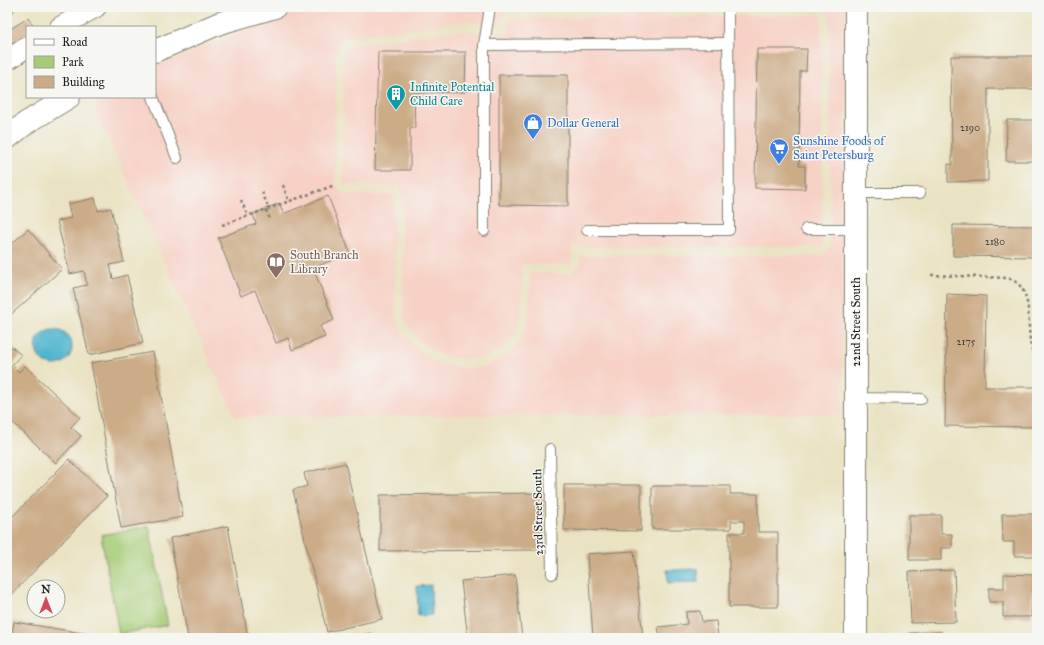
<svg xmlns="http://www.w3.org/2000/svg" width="1044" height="645" viewBox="0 0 1044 645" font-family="'IM FELL Great Primer',serif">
<rect width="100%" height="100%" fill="#f6f6f2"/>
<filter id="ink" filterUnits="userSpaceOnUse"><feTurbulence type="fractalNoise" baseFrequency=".025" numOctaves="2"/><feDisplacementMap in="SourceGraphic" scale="8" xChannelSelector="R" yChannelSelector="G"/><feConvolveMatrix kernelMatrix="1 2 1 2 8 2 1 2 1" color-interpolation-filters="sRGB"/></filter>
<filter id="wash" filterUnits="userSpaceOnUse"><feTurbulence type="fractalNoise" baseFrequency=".012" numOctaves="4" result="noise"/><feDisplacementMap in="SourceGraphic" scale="16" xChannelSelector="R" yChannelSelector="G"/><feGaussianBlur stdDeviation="0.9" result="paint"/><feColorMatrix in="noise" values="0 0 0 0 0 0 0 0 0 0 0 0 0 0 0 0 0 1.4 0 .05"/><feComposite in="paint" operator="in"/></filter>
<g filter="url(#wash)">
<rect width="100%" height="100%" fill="#eae3c3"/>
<g fill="#f7d1c6">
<path d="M323,7H772L508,10L501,19V26L464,21L343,38L336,47L335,185L343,194L393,195L396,318L397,323L403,333L418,350L437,363L461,368L484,367L507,356L522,339L529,317L530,273L571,274L580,265V256H823L831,247L829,15L822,7H847L846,96L844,193L842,414L235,417L95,109L101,97H155V67L260,23Z"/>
<path d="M821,15L823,247H572V265L522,264L521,314L516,333L504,348L484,358L462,359L441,355L423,344L409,327L404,318L401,186L343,185L344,47L463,30L505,35L507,34L509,32V19Z"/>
</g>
<path fill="#a6cc76" stroke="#617449" d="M149,526L168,625L119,634L101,535Z"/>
<g fill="#4fb5ce" stroke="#366875">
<circle cx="54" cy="347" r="18"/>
<path d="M698,569V582L668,583L667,570Z"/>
<path d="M431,585L432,615L418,616L417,586Z"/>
</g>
<g id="blocks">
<g fill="#ccac87">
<path d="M7,7H16L8,19L7,18Z"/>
<path d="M28,18L34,27H27V40L7,52V31Z"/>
<path d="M757,49H807L806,71H800L799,166H805V189L755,188Z"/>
<path d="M378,52H466L465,92L414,93L415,128H410V170H375Z"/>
<path d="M951,56H1037V89H988V181L948,182V164L952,165Z"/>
<path d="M499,75H568V206L499,205Z"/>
<path d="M1007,120H1037V161H1006Z"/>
<path d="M328,196L350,253L313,268L334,320L320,326L325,337L292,350L288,338L276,343L255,290L241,296L218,238L256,224L253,214L280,203L283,214Z"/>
<path d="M95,198L98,211L111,208L124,262L110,265L113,279L127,275L143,343L89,355L73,288L87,285L84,271L70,274L57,221L71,218L68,204Z"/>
<path d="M953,225L1037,226V257L953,256Z"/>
<path d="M28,229L62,269L7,318V248Z"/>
<path d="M947,294L986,296L985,387H1037V427L945,426Z"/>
<path d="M7,343L21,355L12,365L19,372L25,366L80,417L71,427L81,436L56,463L7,417Z"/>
<path d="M153,352L183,517L121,528L91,363Z"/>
<path d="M69,459L107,496L7,599V522Z"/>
<path d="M345,463L382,619L327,632L293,490L307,486L304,473Z"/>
<path d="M564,485H641V531L564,530Z"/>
<path d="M652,486H730V494H758V532H778V607H729V533H744V521H731V529H652Z"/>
<path d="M542,493H543L542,550L380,551V495Z"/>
<path d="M1002,514H1036V556H1014V542H1003Z"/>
<path d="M909,515H941V534H952V548H941V560H909Z"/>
<path d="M228,526L248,638H188L170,538Z"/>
<path d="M634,551L643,638H593L587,554Z"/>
<path d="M954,570L956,622L911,623L909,572Z"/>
<path d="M1004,574L1033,575L1031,617H1003V602H989V588H1004Z"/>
<path d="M515,575L522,638H468L461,581Z"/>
<path d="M700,611L702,622L716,621L718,638H660L658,627L687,624L686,612Z"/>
<path d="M14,622L108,637V638H11Z"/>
<path d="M941,632V638H909V633Z"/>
<path d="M370,633L371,638H354V637Z"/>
<rect x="1004" y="636" width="25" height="2"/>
</g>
</g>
</g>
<g filter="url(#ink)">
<use href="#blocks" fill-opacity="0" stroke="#838070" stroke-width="1"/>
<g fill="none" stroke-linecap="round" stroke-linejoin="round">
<defs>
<g id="lane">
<path d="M484,45L728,43"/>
<path d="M153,97L177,158"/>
<path d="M856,193H920"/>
<path d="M806,229H856"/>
<path d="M587,230H729L728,7"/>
<path d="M484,231V45L490,7"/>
<path d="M856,398L921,399"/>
<path d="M550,449L552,574"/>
</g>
<g id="street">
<path d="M60,27L96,7"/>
<path d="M7,58L9,59L27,47"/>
</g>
<g id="secondary">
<path d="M856,7V638"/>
<path d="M155,51L220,23L275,7"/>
<path d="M7,138L26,123L69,97"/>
</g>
</defs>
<use href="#lane" stroke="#838070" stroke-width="12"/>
<use href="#street" stroke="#838070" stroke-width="22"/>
<use href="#secondary" stroke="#838070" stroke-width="24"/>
<g stroke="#838070" stroke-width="2.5" stroke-dasharray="3 3" stroke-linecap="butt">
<path d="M283,185L289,202"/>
<path d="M262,192L269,209"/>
<path d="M241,200L248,216"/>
<path d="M266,210L270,219"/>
<path d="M222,225L335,185"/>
<path d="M931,275L1008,278C1041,289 1020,339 1037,359"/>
</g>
<use href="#lane" stroke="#fff" stroke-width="10"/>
<use href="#street" stroke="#fff" stroke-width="20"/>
<use href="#secondary" stroke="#fff" stroke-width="22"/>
</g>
</g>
<defs>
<symbol id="building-pin" viewBox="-11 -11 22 30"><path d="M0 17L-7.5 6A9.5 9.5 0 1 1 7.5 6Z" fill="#0f9aa8" stroke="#f6f6f2"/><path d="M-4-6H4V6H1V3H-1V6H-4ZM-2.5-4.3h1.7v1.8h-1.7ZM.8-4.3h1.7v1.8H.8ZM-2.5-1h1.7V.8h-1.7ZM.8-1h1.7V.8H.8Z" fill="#fff"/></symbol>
<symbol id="shop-pin" viewBox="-11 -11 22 30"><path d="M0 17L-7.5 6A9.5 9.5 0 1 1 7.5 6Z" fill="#3f7fe0" stroke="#f6f6f2"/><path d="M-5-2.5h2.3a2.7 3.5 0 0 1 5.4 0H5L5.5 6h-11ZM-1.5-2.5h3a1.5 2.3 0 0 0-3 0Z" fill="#fff"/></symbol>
<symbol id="supermarket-pin" viewBox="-11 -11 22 30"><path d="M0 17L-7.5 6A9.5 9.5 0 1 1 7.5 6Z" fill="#3f7fe0" stroke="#f6f6f2"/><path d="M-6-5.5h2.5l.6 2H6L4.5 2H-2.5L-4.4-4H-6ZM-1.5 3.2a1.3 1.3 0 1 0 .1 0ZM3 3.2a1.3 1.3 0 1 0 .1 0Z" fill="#fff"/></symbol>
<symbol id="library-pin" viewBox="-11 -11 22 30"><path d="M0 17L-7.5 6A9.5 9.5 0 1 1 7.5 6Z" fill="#8d6e63" stroke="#f6f6f2"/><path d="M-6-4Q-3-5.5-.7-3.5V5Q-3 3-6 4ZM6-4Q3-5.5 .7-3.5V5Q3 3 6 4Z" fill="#fff"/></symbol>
</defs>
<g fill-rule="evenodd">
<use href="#building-pin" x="385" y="83" width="22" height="30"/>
<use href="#shop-pin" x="522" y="112" width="22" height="30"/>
<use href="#supermarket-pin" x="768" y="137" width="22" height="30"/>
<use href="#library-pin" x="265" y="251" width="22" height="30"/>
</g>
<g text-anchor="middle" stroke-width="3" stroke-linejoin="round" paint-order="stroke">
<g font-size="10" fill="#484037">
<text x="970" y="131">2190</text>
<text x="995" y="245">2180</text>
<text x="966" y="345">2175</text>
</g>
<g font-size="12" fill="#0d838f" stroke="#f6f6f2" text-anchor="start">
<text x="410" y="91">Infinite Potential<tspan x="410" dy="14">Child Care</tspan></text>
</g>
<g font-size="12" fill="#366cbe" stroke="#f6f6f2" text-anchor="start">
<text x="547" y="127">Dollar General</text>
<text x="793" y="145">Sunshine Foods of<tspan x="793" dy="14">Saint Petersburg</tspan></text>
</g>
<g font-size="12" fill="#785e54" stroke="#f6f6f2" text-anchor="start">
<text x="290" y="259">South Branch<tspan x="290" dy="14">Library</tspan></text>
</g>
<g font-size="12" fill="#1c1c1c" stroke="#f6f6f2">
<text transform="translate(856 322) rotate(-90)" y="4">22nd Street South</text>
<text transform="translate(538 512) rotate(-91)" y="4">23rd Street South</text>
</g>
</g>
<rect width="1044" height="645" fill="none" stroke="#f6f6f2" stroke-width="24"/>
<rect x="26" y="26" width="130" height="72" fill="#f6f6f2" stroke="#9f9f9c"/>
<rect x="34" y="39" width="20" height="6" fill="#ffffff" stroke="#9f9f9c"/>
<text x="62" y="46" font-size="12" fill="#1c1c1c">Road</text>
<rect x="34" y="56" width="20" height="12" fill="#a6cc76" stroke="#9f9f9c"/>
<text x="62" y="66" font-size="12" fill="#1c1c1c">Park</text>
<rect x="34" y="76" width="20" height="12" fill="#ccac87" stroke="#9f9f9c"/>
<text x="62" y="86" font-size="12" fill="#1c1c1c">Building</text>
<g transform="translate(46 599)"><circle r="19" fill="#f6f6f2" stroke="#9f9f9c"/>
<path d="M0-3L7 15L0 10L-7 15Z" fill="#d1495b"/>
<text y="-6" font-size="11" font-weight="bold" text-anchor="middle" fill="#1c1c1c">N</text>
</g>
</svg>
